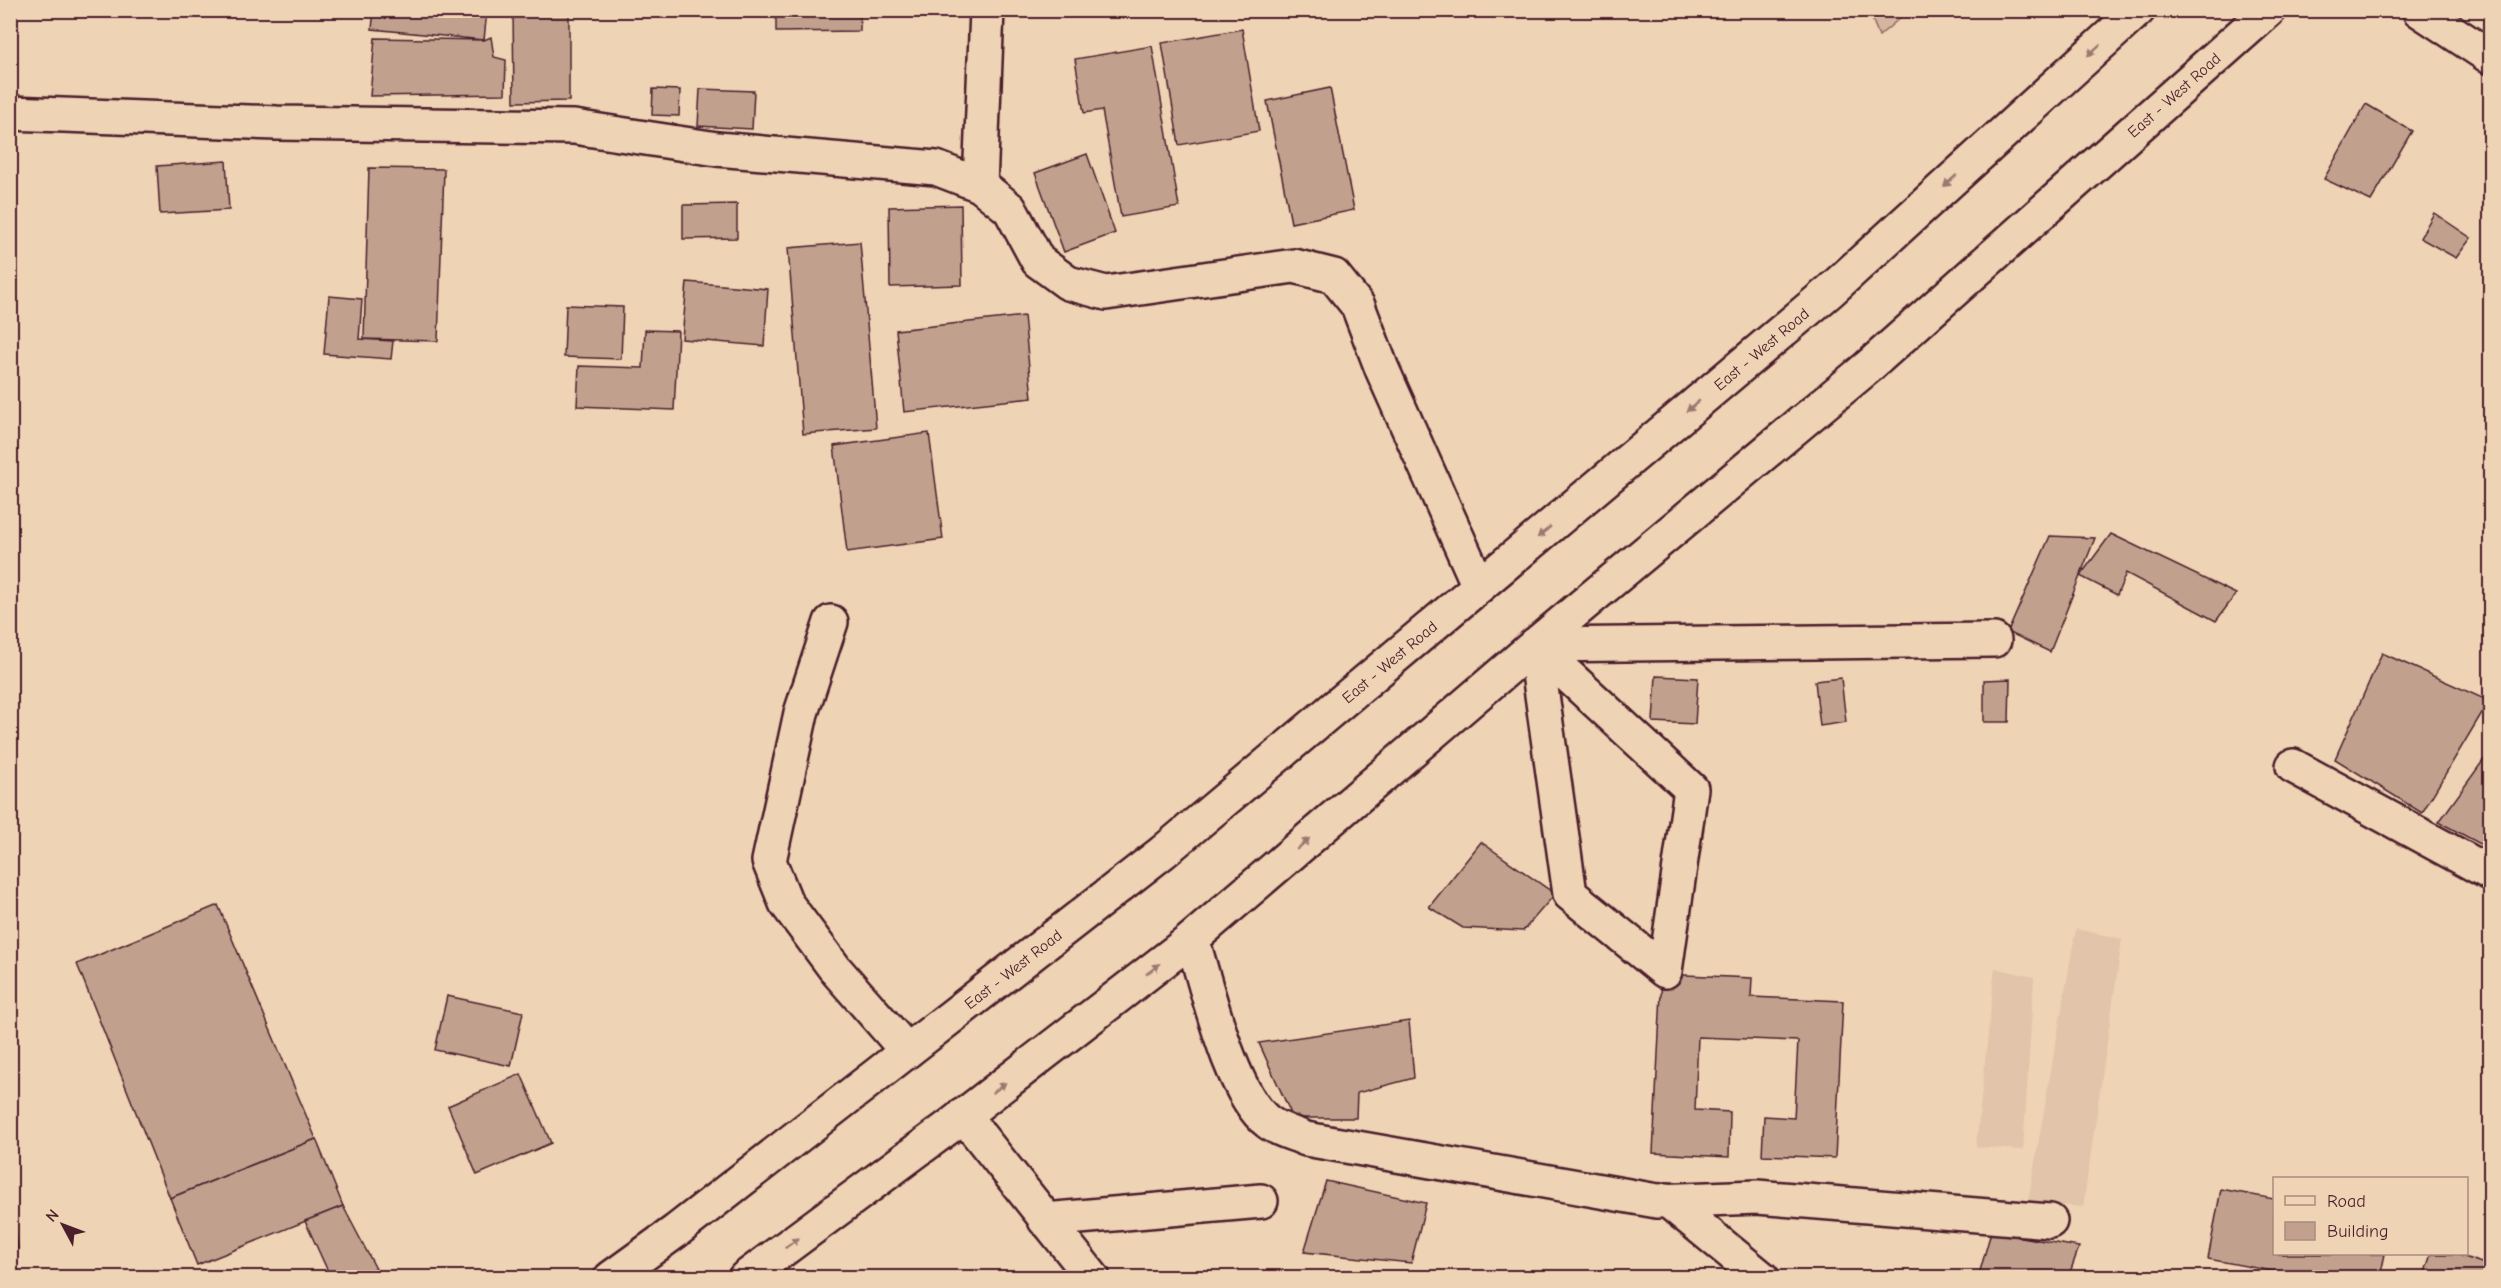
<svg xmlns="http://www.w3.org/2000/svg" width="2501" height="1288" viewBox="0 0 2501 1288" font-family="'Comic Neue',sans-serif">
<rect width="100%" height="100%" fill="#efd3b5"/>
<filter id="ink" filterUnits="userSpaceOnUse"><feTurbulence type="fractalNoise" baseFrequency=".0167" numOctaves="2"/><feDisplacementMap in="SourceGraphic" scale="12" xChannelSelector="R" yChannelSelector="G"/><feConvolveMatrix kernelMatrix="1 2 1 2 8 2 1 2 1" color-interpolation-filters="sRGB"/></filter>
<g filter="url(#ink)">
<g fill="#e1c4a9">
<path d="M2076,929L2122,939L2083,1207L2028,1202Z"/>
<path d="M1995,968L2034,977L2023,1150L1976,1147Z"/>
</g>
<path fill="#d4b59f" stroke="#8f6a65" stroke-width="1.5" d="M1869,11V10L1908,11L1879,36Z"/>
<g fill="#c1a18e" stroke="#4a1f2b" stroke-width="1.5">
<path d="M374,10H487L484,40L372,29Z"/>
<path d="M513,10H569V101L514,102Z"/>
<path d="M776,10H860V31L776,32Z"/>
<path d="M1242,29L1259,131L1179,145L1162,43Z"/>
<path d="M491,37L494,57L506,60L505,94L370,96L375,38L484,40Z"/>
<path d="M1152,46L1179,207L1121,217L1102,110L1084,113L1075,59Z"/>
<path d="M1330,88L1354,210L1291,223L1267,101Z"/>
<path d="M653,89L680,90L679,116L652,115Z"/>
<path d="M700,89L754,91L752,129L698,126Z"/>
<path d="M2366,104L2412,131L2371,201L2324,179Z"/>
<path d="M1087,154L1115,233L1064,252L1035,173Z"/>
<path d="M226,161L229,210L160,214L157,166Z"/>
<path d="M369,168L444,169L438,341L364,339Z"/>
<path d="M737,204V238L683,239V205Z"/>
<path d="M961,205L962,285L890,287L889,207Z"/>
<path d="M2434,213L2471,238L2456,258L2420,238Z"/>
<path d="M860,242L876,428L803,434L788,248Z"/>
<path d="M687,282L768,289L764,346L682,339Z"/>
<path d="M329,296L362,299L359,339L393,341L391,359L324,354Z"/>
<path d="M566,305L623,307L621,359L564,357Z"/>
<path d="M1024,316L1032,398L904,412L896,330Z"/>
<path d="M645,330L678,331L674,410L577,406L579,366L643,368Z"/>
<path d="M929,433L943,539L847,552L834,446Z"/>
<path d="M2111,534L2236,594L2216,621L2126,573L2117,595L2080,576Z"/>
<path d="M2050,536L2095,538L2050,652L2008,632Z"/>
<path d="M2382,653L2489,701L2422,813L2335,759Z"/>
<path d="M1656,676L1698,678L1695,724L1653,722Z"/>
<path d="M1841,678L1846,722L1820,726L1815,681Z"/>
<path d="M2010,679L2009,722H1984V680Z"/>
<path d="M2490,751V849L2439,822Z"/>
<path d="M1481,842L1555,894L1523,931L1463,928L1429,907Z"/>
<path d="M218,905L316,1139L170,1198L77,964Z"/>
<path d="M1662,974L1752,978L1751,997L1843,1001L1835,1158L1762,1155L1764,1116L1794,1118L1798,1041L1698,1037L1695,1110L1730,1112L1729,1157L1653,1153Z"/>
<path d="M447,996L523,1012L511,1066L435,1050Z"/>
<path d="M1409,1021L1414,1078L1357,1093L1356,1118H1293L1259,1043Z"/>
<path d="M521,1074L551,1143L477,1175L448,1106Z"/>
<path d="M316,1139L343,1206L197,1265L170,1198Z"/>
<path d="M1326,1181L1426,1203L1411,1263L1304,1252Z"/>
<path d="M10,1182L18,1249L10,1251Z"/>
<path d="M2221,1189L2274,1199V1254H2385L2380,1278H2310L2208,1259Z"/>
<path d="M343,1206L376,1269L363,1278H331L305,1221Z"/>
<path d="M1991,1232L2079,1247L2068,1278H1978Z"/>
<path d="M2431,1254H2456L2490,1266V1278H2423Z"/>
</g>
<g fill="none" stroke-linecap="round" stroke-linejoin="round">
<defs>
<g id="minor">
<path d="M2419,10L2490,57"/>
<path d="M10,113L277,123L574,127L717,149L936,168L980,185L1010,209L1038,261L1068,283L1106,293L1294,266L1334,276L1358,306L1382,369L1479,586"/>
<path d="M980,185L987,10"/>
<path d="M831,622L801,713L769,861L786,903L836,970L907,1051"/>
<path d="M1535,645L1691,789L1665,971L1570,894Z"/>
<path d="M1535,645L1994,640"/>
<path d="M2293,766L2490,873"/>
<path d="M1192,939C1207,986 1230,1093 1268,1122C1278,1130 1295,1134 1306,1139L1657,1201L1757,1197L2050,1221"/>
<path d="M963,1115L1093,1278"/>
<path d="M1667,1200L1762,1278"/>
<path d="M1045,1220L1261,1201"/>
</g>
<g id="primary">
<path id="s1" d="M611,1278L676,1231L1163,852L1830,291L2138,10"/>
<path id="s2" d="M745,1278L950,1126L1192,939L1535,645L1868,367L2269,10"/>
</g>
</defs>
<use href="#minor" stroke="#4a1f2b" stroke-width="38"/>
<use href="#primary" stroke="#4a1f2b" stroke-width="38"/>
<use href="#minor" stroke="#efd3b5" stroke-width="33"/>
<use href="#primary" stroke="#efd3b5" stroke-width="33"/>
</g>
<defs><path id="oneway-solid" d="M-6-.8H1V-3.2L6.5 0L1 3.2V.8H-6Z" transform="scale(1.5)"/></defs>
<g fill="#9c7970">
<use href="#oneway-solid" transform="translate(2094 50) rotate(138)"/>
<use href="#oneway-solid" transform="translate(1950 181) rotate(138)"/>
<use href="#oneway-solid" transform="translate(1693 406) rotate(140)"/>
<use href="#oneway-solid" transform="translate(1544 532) rotate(140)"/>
<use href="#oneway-solid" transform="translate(1303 844) rotate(-41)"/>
<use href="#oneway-solid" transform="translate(1153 969) rotate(-38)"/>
<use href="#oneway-solid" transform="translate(999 1088) rotate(-38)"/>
<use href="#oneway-solid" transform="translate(792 1243) rotate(-36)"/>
</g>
</g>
<g text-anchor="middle" stroke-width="4.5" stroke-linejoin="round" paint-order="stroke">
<g font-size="16" fill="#4a1f2b" stroke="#efd3b5">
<text dy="6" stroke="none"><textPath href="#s2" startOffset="1856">East - West Road</textPath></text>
<text dy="6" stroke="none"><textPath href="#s1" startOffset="1479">East - West Road</textPath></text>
<text dy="6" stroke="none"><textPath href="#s1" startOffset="993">East - West Road</textPath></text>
<text dy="6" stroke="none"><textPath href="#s1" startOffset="507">East - West Road</textPath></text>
</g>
</g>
<rect width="2501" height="1288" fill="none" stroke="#efd3b5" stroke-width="36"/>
<rect x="18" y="18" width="2465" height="1252" fill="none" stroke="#4a1f2b" stroke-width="2" filter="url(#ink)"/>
<rect x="2273" y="1177" width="195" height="78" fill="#efd3b5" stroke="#ad8b7e" stroke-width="1.5"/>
<rect x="2285" y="1196" width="30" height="9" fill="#efd3b5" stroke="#ad8b7e" stroke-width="1.5"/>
<text x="2327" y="1207" font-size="18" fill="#4a1f2b">Road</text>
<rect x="2285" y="1222" width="30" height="18" fill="#c1a18e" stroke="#ad8b7e" stroke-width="1.5"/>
<text x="2327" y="1237" font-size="18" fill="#4a1f2b">Building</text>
<g transform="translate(63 1225) rotate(311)" stroke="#efd3b5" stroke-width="4.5" paint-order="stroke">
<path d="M0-4.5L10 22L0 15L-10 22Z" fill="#4a1f2b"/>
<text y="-9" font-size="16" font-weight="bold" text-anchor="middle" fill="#4a1f2b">N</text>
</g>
</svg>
